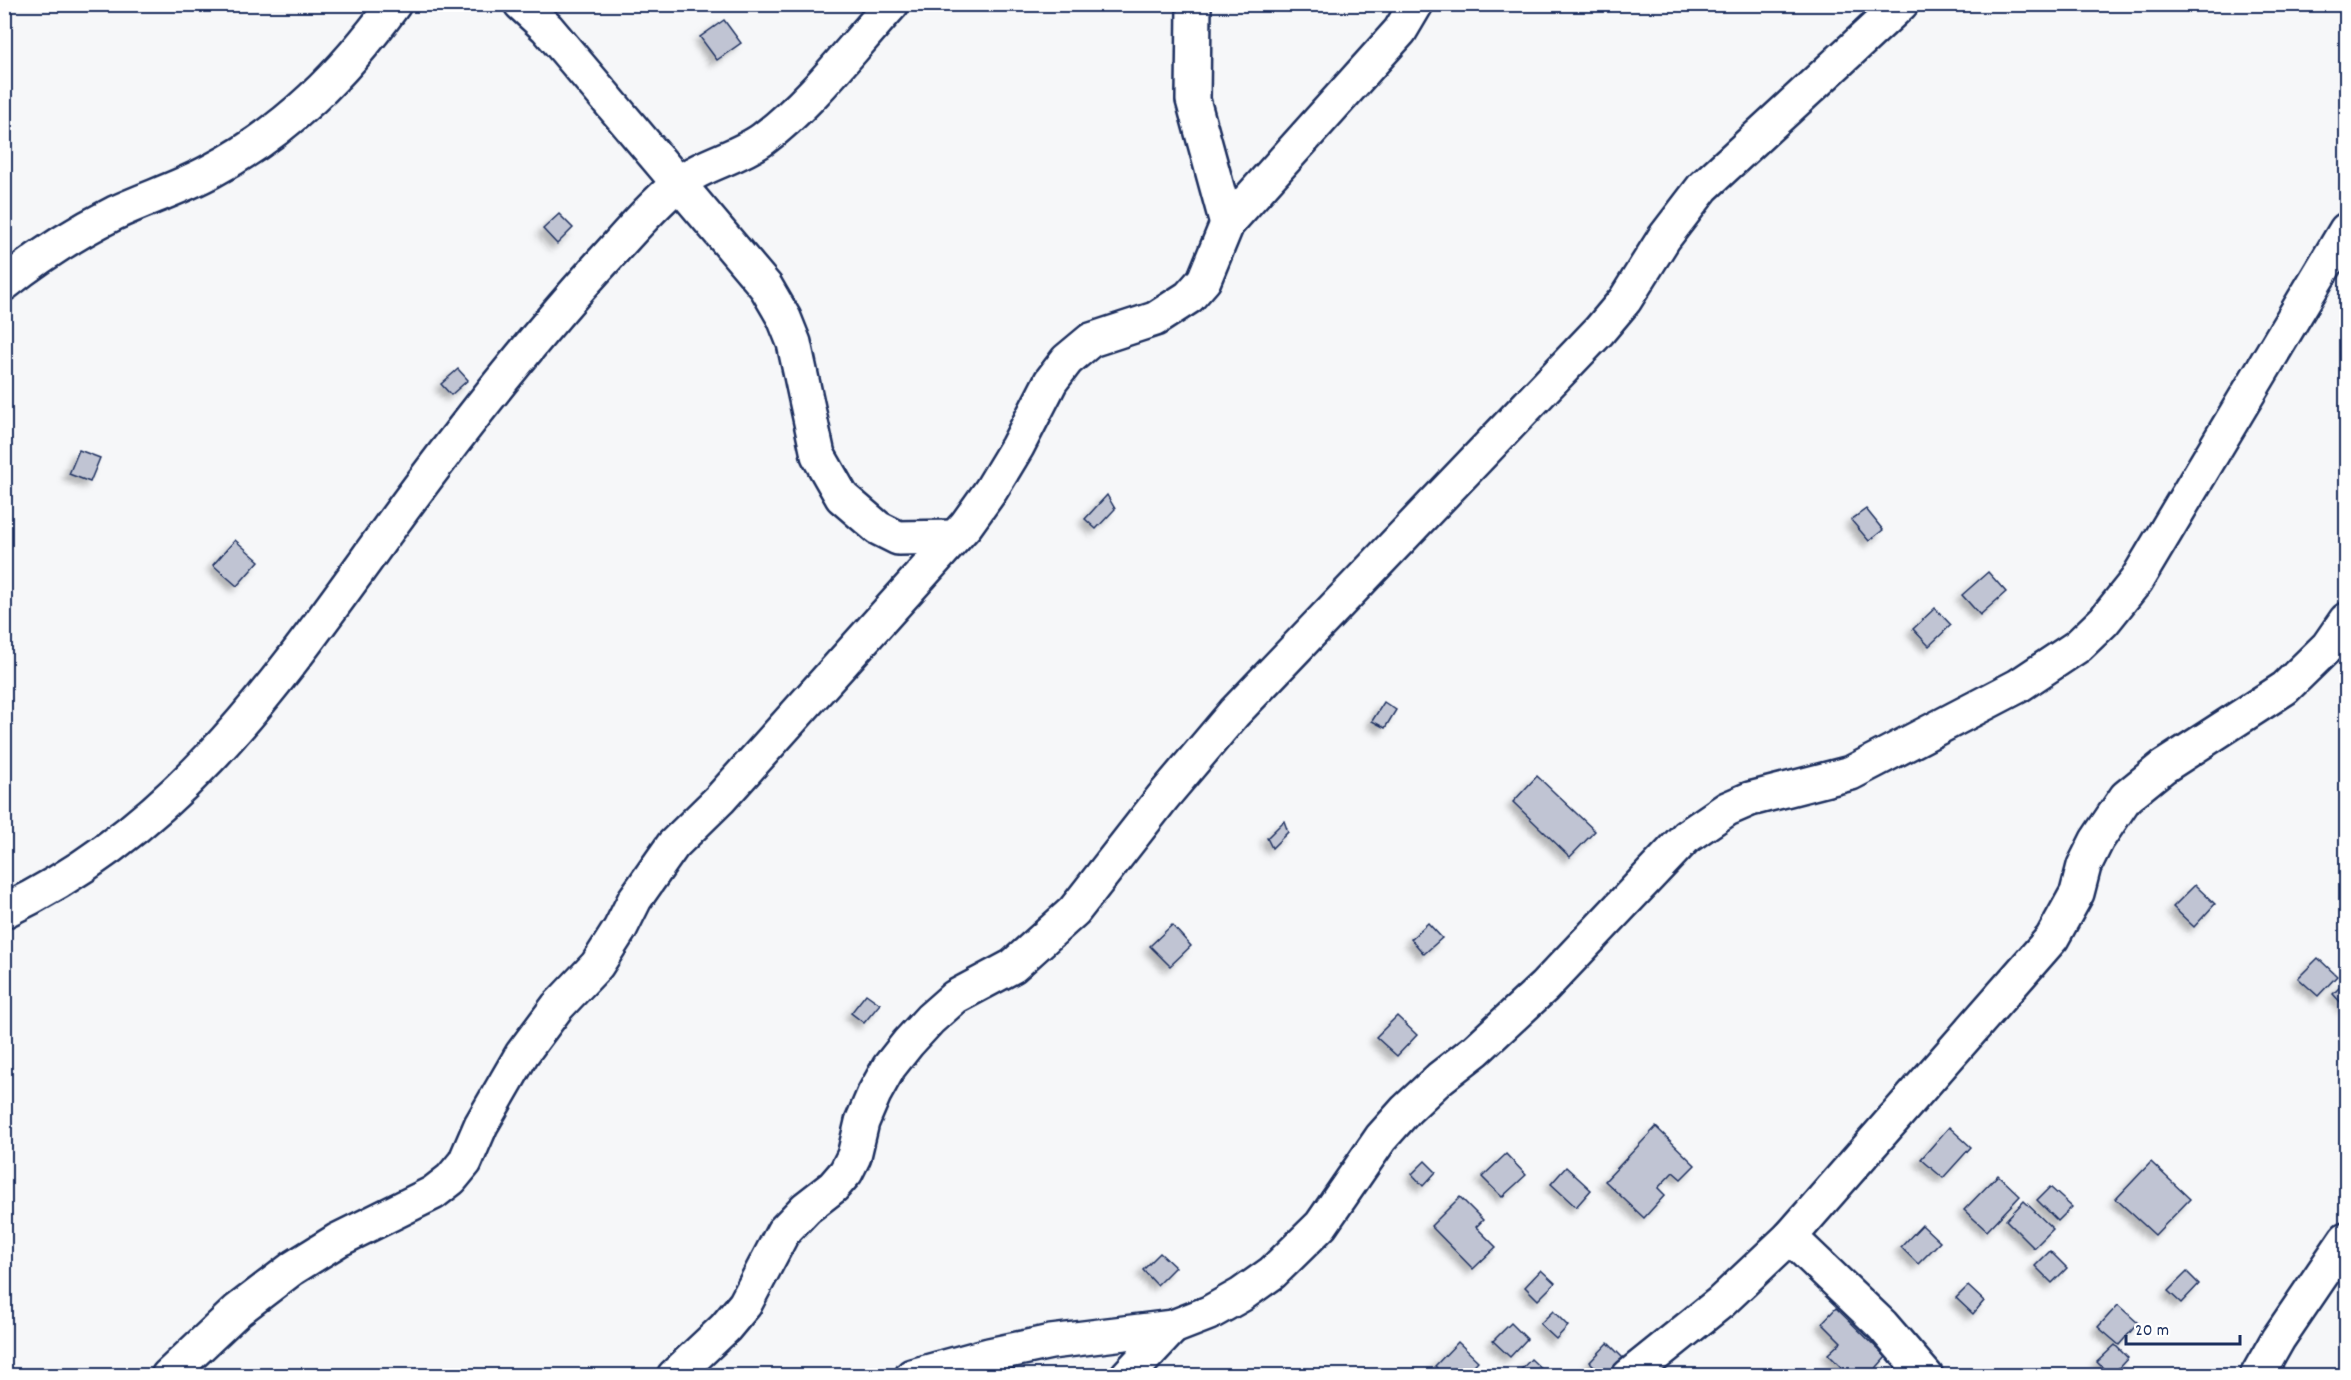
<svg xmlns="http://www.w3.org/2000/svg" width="2351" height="1380" viewBox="0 0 2351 1380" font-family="Dekko,sans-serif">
<defs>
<filter id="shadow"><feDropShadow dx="-5.5" dy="5.5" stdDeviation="3" flood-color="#0004"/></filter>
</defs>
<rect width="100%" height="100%" fill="#f6f7f9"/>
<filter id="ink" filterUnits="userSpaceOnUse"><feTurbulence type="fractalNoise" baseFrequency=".0167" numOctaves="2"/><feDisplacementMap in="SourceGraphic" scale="12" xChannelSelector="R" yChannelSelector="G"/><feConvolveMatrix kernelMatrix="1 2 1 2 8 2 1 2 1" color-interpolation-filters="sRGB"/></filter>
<g filter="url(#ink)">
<g fill="#c0c4d3" stroke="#1b2f5e" stroke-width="1.5" filter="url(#shadow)">
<path d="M724,20L741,43L717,60L700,37Z"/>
<path d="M559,214L573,228L557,244L543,229Z"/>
<path d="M458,369L468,380L451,395L441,384Z"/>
<path d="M79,450L100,458L90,482L69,474Z"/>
<path d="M1107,495L1115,509L1096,529L1085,519Z"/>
<path d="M1866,509L1883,530L1869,541L1851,520Z"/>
<path d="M235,540L259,561L237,586L213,565Z"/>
<path d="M1988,572L2006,592L1980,615L1962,595Z"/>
<path d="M1935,608L1951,625L1929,646L1913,629Z"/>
<path d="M1384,702L1396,710L1385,728L1372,721Z"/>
<path d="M1537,776L1595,831L1570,857L1513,802Z"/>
<path d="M1284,821L1288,832L1272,848L1267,838Z"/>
<path d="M2195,885L2215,904L2194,927L2173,907Z"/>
<path d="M1428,923L1442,938L1424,954L1411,939Z"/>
<path d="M1172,925L1191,946L1170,966L1150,946Z"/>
<path d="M2318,958L2337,976L2318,996L2298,978Z"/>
<path d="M2346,981V1008L2333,994Z"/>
<path d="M866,994L880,1004L864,1023L851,1013Z"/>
<path d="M1397,1016L1417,1035L1397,1056L1376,1037Z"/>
<path d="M1656,1127L1695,1165L1681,1179L1673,1172L1658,1188L1665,1195L1644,1218L1605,1181Z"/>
<path d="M1949,1127L1971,1147L1943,1178L1921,1159Z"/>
<path d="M1506,1154L1526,1175L1502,1197L1482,1177Z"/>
<path d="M1425,1161L1436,1172L1423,1186L1412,1174Z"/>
<path d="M2151,1162L2190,1199L2155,1235L2116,1199Z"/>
<path d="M1566,1167L1591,1190L1576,1207L1551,1184Z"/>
<path d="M1998,1175L2020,1196L1987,1231L1964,1210Z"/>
<path d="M2050,1187L2072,1207L2058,1221L2037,1200Z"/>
<path d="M1460,1197L1483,1220L1476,1227L1496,1247L1473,1269L1431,1226Z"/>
<path d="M2024,1201L2053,1229L2034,1248L2006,1220Z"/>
<path d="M1922,1225L1940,1242L1918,1264L1901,1247Z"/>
<path d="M2050,1251L2067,1268L2052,1283L2035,1266Z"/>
<path d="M1160,1253L1175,1267L1157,1285L1143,1270Z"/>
<path d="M1541,1270L1555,1283L1538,1300L1525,1287Z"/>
<path d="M2187,1272L2199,1284L2181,1303L2168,1291Z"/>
<path d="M1968,1286L1984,1301L1973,1314L1956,1298Z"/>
<path d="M2118,1305L2138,1323L2119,1345L2098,1327Z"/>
<path d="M1836,1308L1886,1357L1869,1376H1850L1828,1354L1841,1342L1822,1323Z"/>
<path d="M1553,1311L1568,1326L1556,1339L1540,1324Z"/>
<path d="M1511,1323L1527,1339L1510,1357L1493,1341Z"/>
<path d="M1458,1342L1478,1361L1464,1376H1445L1435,1366Z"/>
<path d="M1608,1343L1625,1360L1610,1376H1604L1590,1362Z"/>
<path d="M2115,1345L2128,1358L2111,1376L2097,1362Z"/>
<path d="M1531,1359L1546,1373L1544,1376H1515Z"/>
</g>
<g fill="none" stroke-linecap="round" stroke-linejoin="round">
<defs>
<g id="minor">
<path d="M521,4L547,28L766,287L784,318L794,343L818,455L842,497L878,528L898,538L955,537"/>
<path d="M1194,4L1193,100L1227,224"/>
<path d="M4,284C39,256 75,233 115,213C147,198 180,188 211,171C287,131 344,73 394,4"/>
<path d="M4,911C183,826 280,678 392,524C457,435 524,349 597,268C623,240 649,208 678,184C702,164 737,158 763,139C812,102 851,49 892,4"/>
<path d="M1790,1237L1882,1325L1926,1376"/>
<path d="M168,1376L238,1310L293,1268L338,1240L433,1193L451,1179L465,1162L481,1125L522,1054L557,1007L597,965L620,929L635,899L673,845L720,799L966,525L991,490L1017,447L1051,381L1067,360L1091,340L1155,319L1189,297L1204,280L1227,224L1400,31L1416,4"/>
<path d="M674,1376L725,1328L745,1304L783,1232L806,1208L833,1187L846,1172L854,1156L862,1122L874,1094L889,1067L908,1043L930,1019L955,997L1013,966L1074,911L1163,797L1234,713L1599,331L1625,300L1664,238L1703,187L1901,4"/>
<path d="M912,1376L989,1355L1051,1342L1173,1327L1209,1313L1241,1295L1272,1273L1321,1225L1381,1138L1406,1110L1440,1078L1476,1050L1544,987L1686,837L1727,809L1750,799L1851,773L2018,686L2078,646L2104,621L2136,581L2346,230"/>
<path d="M1127,1376L1173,1327"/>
<path d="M1629,1376L1721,1302L1790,1237L2052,938L2077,893L2084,866L2097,840L2126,797L2163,767L2285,688L2328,646L2346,620"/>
<path d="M2257,1376L2278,1339L2346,1239"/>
</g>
</defs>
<use href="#minor" stroke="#1b2f5e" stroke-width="38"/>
<use href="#minor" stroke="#fff" stroke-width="33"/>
</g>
</g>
<rect width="2351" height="1380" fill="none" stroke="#fff" stroke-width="24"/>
<rect x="12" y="12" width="2327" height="1356" fill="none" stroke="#1b2f5e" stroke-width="2" filter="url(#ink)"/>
<path d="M2126 1335v9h114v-9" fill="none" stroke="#1b2f5e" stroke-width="3"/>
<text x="2135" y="1335" font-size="18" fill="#1b2f5e" stroke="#ffffff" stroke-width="4.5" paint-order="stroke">20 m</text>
</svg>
